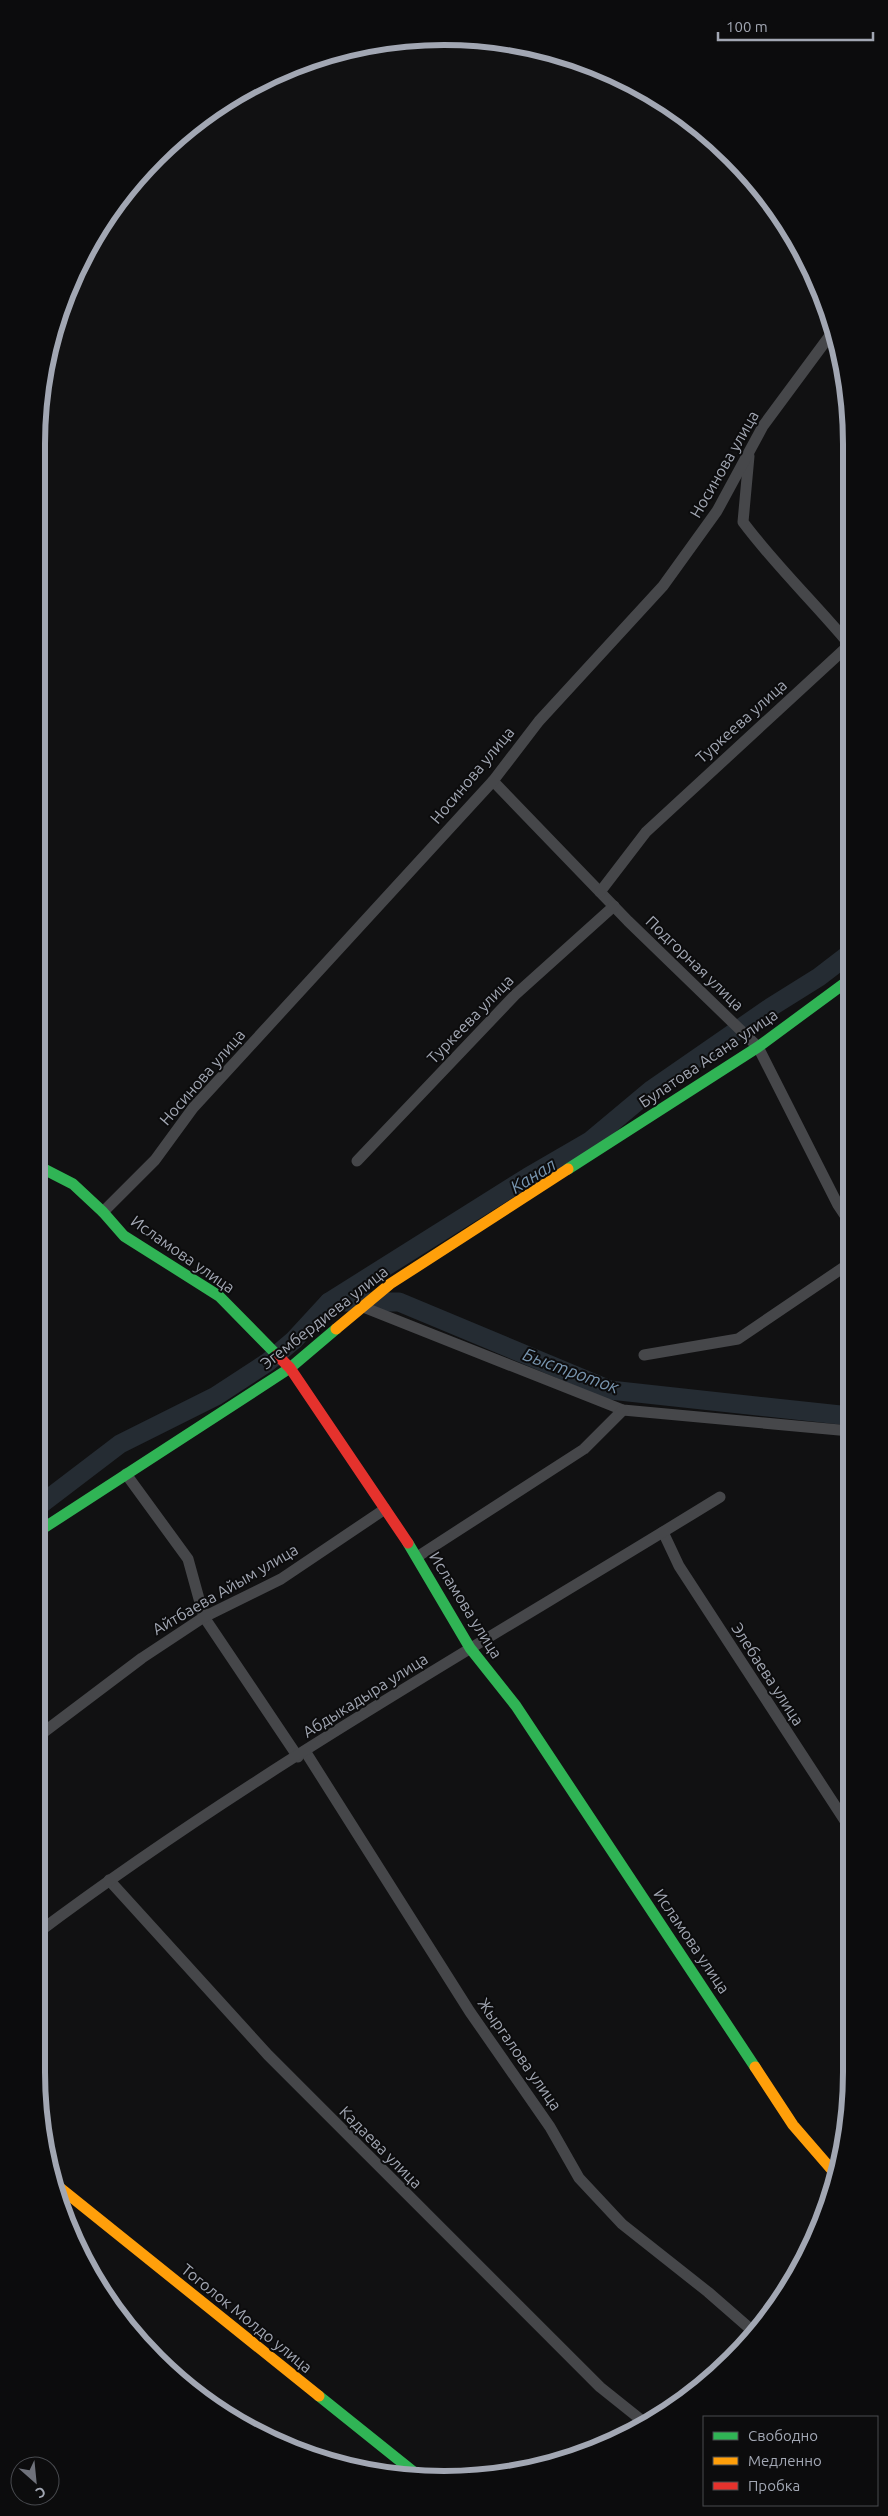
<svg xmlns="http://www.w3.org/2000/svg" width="888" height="2516" viewBox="0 0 888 2516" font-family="Ubuntu,sans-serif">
<rect width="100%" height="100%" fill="#111112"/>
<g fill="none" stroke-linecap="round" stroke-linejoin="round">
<g stroke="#252c33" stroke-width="19">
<path d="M329,1302H399L610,1390L850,1416"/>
<path d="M36,1508L120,1444L216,1396L268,1362L294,1340L329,1302L528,1177L590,1141L651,1090L771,1007L819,977L849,954"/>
</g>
<g stroke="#46474a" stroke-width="11">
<path d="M749,456L743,522C775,565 814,602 849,644"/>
<path d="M493,781L628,921L758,1047L838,1205L850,1223"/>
<path d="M600,892L646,832L849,645"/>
<path d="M357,1161L515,995L614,906"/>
<path d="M103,1212L155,1160L193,1108L493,781L539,721L663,586L717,511L763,426L831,334"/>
<path d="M363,1307L623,1410L850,1431"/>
<path d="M644,1355L738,1339L850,1263"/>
<path d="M126,1474L188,1559L204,1617L298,1757"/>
<path d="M663,1532L679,1566L851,1830"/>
<path d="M417,1557L584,1449L623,1410"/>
<path d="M36,1738L142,1658L204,1617L281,1579L385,1509"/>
<path d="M305,1751L470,2012L550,2127L579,2178L622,2224L708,2292L755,2333"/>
<path d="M109,1880L268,2055L600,2387L645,2423"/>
<path d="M36,1934C252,1772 490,1639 720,1497"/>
</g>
<g stroke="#30b455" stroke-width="11">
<path d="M36,1165L73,1184L103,1212L124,1236L219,1296L277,1355"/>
<path d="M568,1169L758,1047L849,980"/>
<path d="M36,1533L290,1368L336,1329"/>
<path d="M408,1543L470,1648L516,1706L755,2067"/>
<path d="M319,2396L420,2477"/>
</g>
<g stroke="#ff9f0a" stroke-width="11">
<path d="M336,1329L390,1284L568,1169"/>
<path d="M755,2067L793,2125L838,2177"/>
<path d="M54,2183L319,2396"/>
</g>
<path stroke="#e5322d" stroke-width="11" d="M277,1355L290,1368L408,1543"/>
</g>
<g text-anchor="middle" stroke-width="4" stroke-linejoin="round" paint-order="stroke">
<g font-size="16" fill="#a2a7b3" stroke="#0c0c0d">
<text transform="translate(724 464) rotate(-60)" y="6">Носинова улица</text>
<text transform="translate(741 721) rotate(-42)" y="6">Туркеева улица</text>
<text transform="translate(472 775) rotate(-50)" y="6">Носинова улица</text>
<text transform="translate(695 963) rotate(44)" y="6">Подгорная улица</text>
<text transform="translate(470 1019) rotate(-46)" y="6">Туркеева улица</text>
<text transform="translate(708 1058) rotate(-34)" y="6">Булатова Асана улица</text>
<text transform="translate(202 1077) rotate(-49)" y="6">Носинова улица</text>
<text transform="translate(183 1254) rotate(35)" y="6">Исламова улица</text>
<text transform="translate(324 1317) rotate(-38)" y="6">Эгембердиева улица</text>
<text transform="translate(225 1589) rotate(-30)" y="6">Айтбаева Айым улица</text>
<text transform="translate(466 1605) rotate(58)" y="6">Исламова улица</text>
<text transform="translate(768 1674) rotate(57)" y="6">Элебаева улица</text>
<text transform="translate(365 1695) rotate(-32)" y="6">Абдыкадыра улица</text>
<text transform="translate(692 1941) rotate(56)" y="6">Исламова улица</text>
<text transform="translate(520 2054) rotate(55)" y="6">Жыргалова улица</text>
<text transform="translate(381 2147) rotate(45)" y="6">Кадаева улица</text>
<text transform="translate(247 2318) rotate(39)" y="6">Тоголок Молдо улица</text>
</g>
<g font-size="18" font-style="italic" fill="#7895af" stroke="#0c0c0d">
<text transform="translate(533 1176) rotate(-32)" y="6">Канал</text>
<text transform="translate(571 1371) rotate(20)" y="6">Быстроток</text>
</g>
</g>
<path d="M0 0H888V2516H0ZM444 45H444A399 399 0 0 1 843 444V2072A399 399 0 0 1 444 2471H444A399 399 0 0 1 45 2072V444A399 399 0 0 1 444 45Z" fill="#0c0c0d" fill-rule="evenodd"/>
<path fill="none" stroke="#a2a7b3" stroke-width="6" d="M444 45H444A399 399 0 0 1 843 444V2072A399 399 0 0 1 444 2471H444A399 399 0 0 1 45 2072V444A399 399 0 0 1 444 45Z"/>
<rect x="703" y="2416" width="175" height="90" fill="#0c0c0d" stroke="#484a4f"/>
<rect x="713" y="2432" width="25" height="8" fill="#30b455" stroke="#484a4f"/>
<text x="748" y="2441" font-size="15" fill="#a2a7b3">Свободно</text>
<rect x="713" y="2457" width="25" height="8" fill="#ff9f0a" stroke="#484a4f"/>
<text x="748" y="2466" font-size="15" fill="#a2a7b3">Медленно</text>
<rect x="713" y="2482" width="25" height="8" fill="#e5322d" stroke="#484a4f"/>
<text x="748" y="2491" font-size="15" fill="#a2a7b3">Пробка</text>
<g transform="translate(35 2481) rotate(153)"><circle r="24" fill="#0c0c0d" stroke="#484a4f"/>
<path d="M0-4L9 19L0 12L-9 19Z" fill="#6f727b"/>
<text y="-8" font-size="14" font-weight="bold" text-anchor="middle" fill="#a2a7b3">С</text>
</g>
<path d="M718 32v8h155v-8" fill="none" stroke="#a2a7b3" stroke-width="2.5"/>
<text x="726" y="32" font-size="15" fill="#a2a7b3" stroke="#0c0c0d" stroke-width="4" paint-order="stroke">100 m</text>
</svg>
